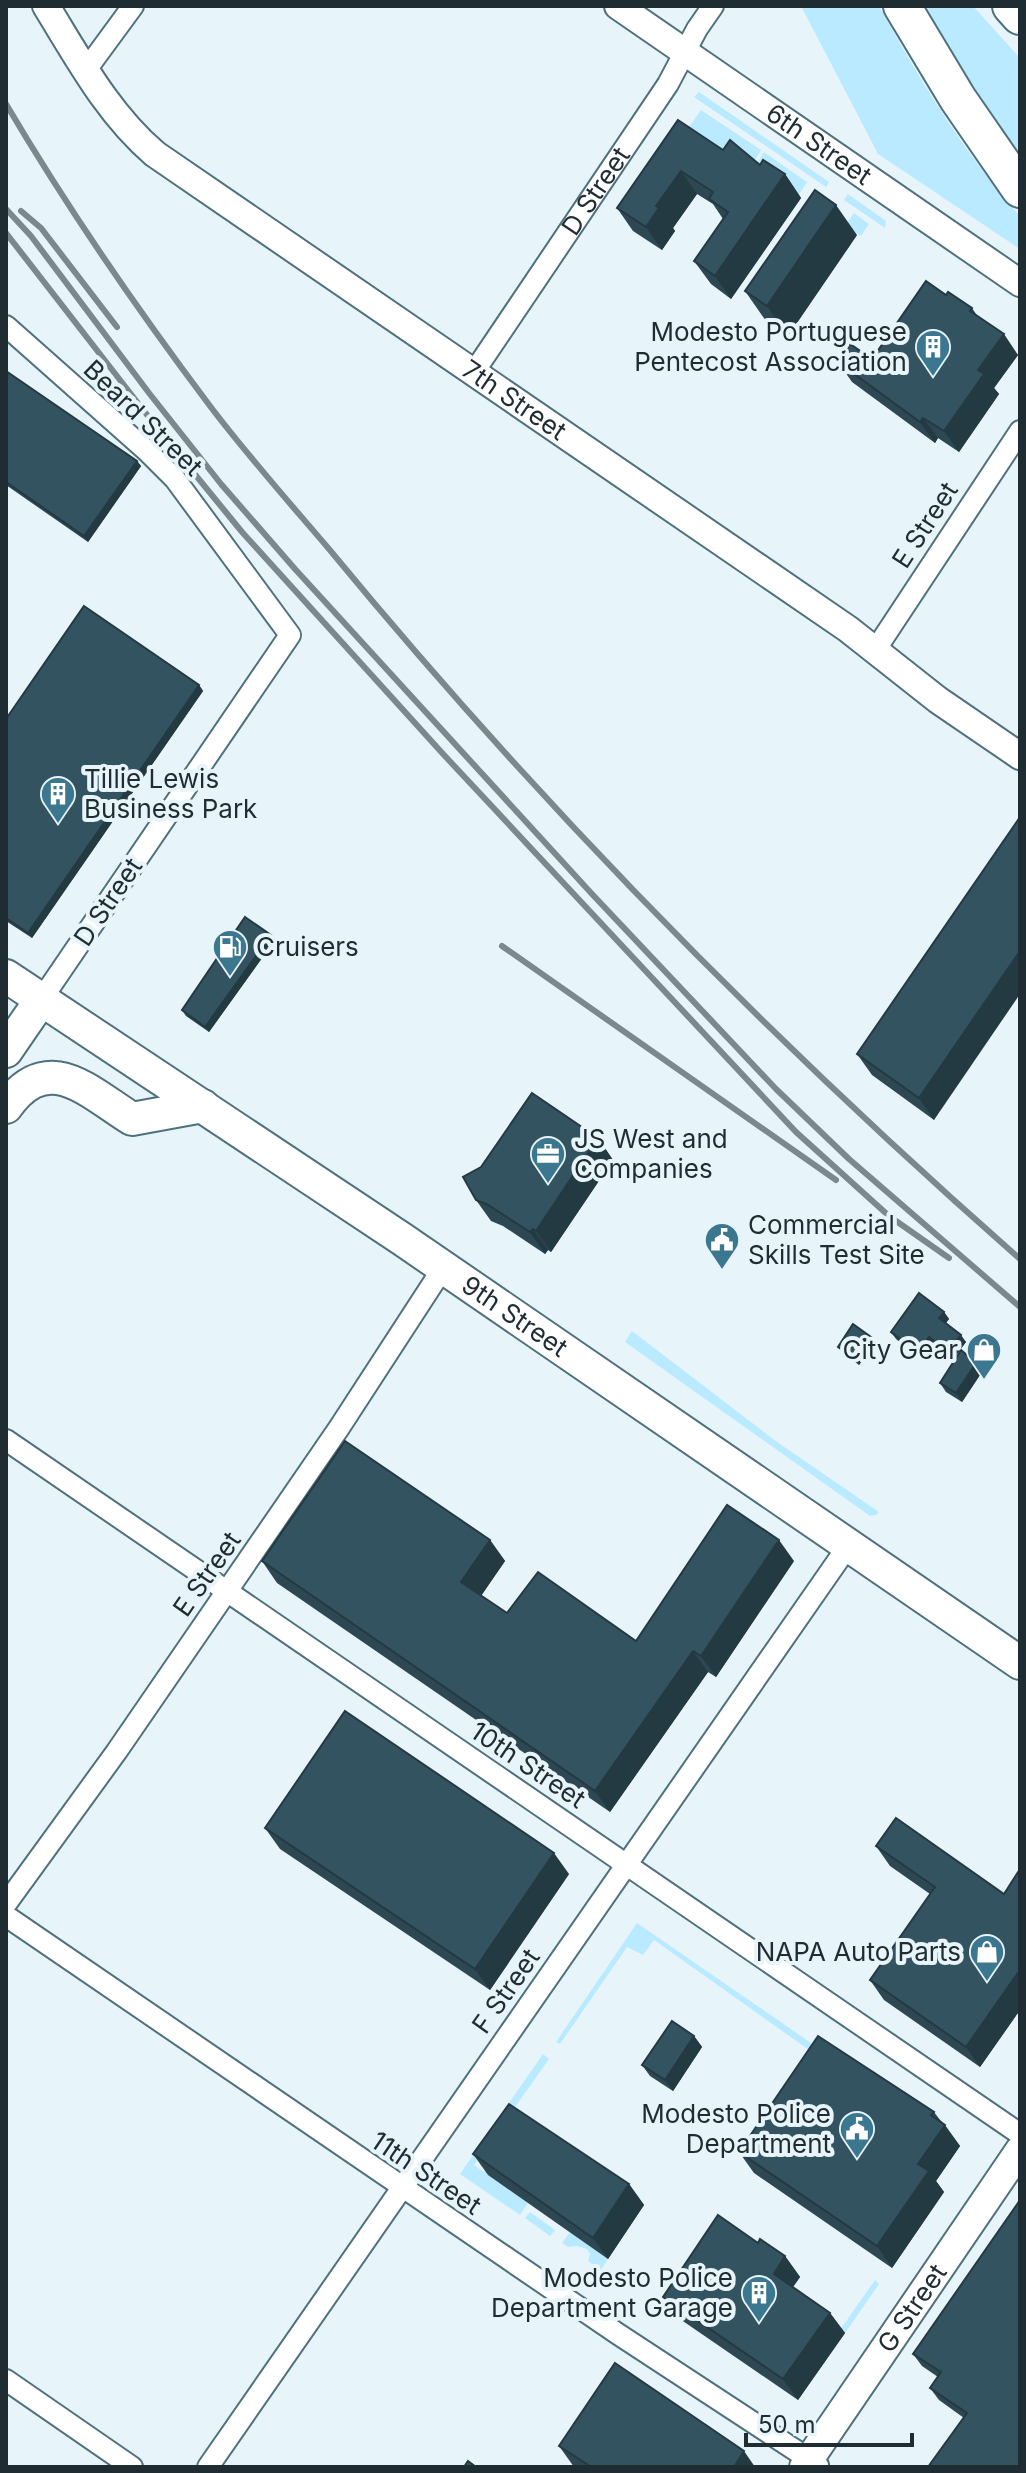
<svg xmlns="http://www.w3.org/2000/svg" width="1026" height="2473" viewBox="0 0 1026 2473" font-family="Inter,sans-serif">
<rect width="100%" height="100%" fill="#e7f5fb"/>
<g fill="#baeaff">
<path d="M801,6H879C919,79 964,153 1020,216V249L878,154Z"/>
<path d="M920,6H973L1020,58V158Z"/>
<path d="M699,92L829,182L826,187L694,97Z"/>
<path d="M701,110L761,150L751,167L672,151Z"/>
<path d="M764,152L807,182L798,196L750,174Z"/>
<path d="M848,194L886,221L885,228L844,200Z"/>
<path d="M854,213L869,224L861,236L845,226Z"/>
<path d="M632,1331L777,1442L879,1512L876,1515L870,1516L625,1342Z"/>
<path d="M637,1923L833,2058L809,2050L654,1940L643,1955L627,1947L560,2044L556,2042Z"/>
<path d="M543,2054L549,2059L474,2165L484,2172L521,2119L488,2175L528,2203L520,2215L460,2174Z"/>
<path d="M530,2212L555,2230L550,2236L525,2218Z"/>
<path d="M570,2232L608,2259L601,2270L588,2261L590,2254L587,2249L577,2246L568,2247L562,2243Z"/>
<path d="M875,2280L879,2284L845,2333L840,2330Z"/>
</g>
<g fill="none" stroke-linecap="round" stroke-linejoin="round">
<defs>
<g id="minor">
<path d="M86,70L133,6"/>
<path d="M6,326L147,451L175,479L290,635L41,1000"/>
<path id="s1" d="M474,372L668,84L697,29L713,6"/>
<path d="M876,649L1020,431"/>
<path d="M6,1440L1020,2134"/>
<path d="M6,1904L117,1751L339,1428L443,1268"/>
<path d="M6,1916L618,2334L818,2465"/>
<path d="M6,2380L132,2467"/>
<path d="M208,2467L848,1546"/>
</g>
<g id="tertiary">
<path id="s2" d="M46,6C78,58 108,114 155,154L848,629L938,700L1020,756"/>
<path id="s3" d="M618,6L1020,283"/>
</g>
<g id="secondary">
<path id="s4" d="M804,2467L1020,2150"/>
</g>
<g id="primary">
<path id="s5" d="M6,976L402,1239L1020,1663"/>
<path d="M6,1051L41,1000"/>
<path d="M6,1107C48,1049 86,1090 132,1119L203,1106"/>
</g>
<g id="motorway">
<path d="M902,6L958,99L1020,189"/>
<path d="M1011,6L1020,16"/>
</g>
</defs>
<use href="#minor" stroke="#4f707d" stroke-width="24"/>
<use href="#tertiary" stroke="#4f707d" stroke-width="30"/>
<use href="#secondary" stroke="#4f707d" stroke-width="32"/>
<use href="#primary" stroke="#4f707d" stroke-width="36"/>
<use href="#motorway" stroke="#4f707d" stroke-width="40"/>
<use href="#minor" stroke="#fff" stroke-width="20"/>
<use href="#tertiary" stroke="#fff" stroke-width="26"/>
<use href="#secondary" stroke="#fff" stroke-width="28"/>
<use href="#primary" stroke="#fff" stroke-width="32"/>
<use href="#motorway" stroke="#fff" stroke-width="36"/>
<g stroke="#7b898f" stroke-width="6">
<path d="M6,104C68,209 137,309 210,406C247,455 289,502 329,549C539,804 771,1040 1020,1259"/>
<path d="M6,209L31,236L149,393L221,484L295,569L592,894L776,1089L849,1159L1020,1307"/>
<path d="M21,211L41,228L117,327"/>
<path d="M6,233L158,429L242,532L444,755L796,1132L889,1216L949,1258"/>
<path d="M502,946L836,1180"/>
</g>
</g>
<g fill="#2d4753">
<path d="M678,120L723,150L785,174L801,198L731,299L711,284L694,261L723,219L713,204L697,194L673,228L675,231L662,250L633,231L617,208Z"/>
<path d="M857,235L788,336L766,321L745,291Z"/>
<path d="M946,295L972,308L978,317L1018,355L994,388L999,394L959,452L938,438L935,443L852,382L838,362L872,359Z"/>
<path d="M6,371L137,461L141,466L88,542L6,485Z"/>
<path d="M199,685L203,691L32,938L6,921V719Z"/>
<path d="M1020,817L934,1120L872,1075L857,1054Z"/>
<path d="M271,935L275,940L209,1032L186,1016L182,1010Z"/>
<path d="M598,1138L613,1160L551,1252L548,1250L545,1254L503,1226L491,1221L476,1200Z"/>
<path d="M944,1312L949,1319L946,1323L966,1342L953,1359L934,1344L922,1360L896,1339L891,1332Z"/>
<path d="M875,1342L859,1365L842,1352L838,1347Z"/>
<path d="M982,1372L962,1402L946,1392L940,1383Z"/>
<path d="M490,1540L505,1561L481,1596L507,1613L636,1641L794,1561L716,1677L708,1672L610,1812L277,1583L262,1561Z"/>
<path d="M265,1828L569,1874L490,1990L280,1849Z"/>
<path d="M876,1846L1004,1894L1020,1869V2010L980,2067L884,2000L870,1980L930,1894L890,1866Z"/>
<path d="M694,2036L702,2047L673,2091L650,2076L642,2065Z"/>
<path d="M934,2112L960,2146L936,2181L944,2192L892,2268L754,2173L739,2152Z"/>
<path d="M473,2154L629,2184L644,2205L608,2259L488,2175Z"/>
<path d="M1020,2200V2467L964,2418L939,2400L930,2388L938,2377L922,2366L913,2354Z"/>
<path d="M758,2243L785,2256L800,2277L793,2287L830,2313L845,2333L798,2400L677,2317L663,2297Z"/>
<path d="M559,2446L755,2467H574Z"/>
</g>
<g fill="#243a43">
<path d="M681,171L697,194L673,228L675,231L662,250L646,227L656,206Z"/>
<path d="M785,174L801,198L731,299L715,276Z"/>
<path d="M836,205L857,235L788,336L767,306Z"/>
<path d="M1004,334L1018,355L994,388L999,394L959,452L944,431L978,370Z"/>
<path d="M923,418L938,438L935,443L920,422Z"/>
<path d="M137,461L141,466L88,542L84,536Z"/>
<path d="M199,685L203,691L32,938L28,933Z"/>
<path d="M271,935L275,940L209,1032L205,1027Z"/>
<path d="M1020,951V994L934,1120L919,1098Z"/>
<path d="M598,1138L613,1160L551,1252L536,1231Z"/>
<path d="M533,1229L548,1250L545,1254L530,1232Z"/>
<path d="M944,1312L949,1319L944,1325L939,1318Z"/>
<path d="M961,1335L966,1342L953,1359L948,1352Z"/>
<path d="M871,1337L875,1342L859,1365L856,1359Z"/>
<path d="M929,1337L934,1344L922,1360L917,1352Z"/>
<path d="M976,1363L982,1372L962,1402L956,1393Z"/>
<path d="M490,1540L505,1561L476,1603L461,1582Z"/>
<path d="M779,1540L794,1561L716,1677L701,1656Z"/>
<path d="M693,1651L708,1672L610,1812L595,1791Z"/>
<path d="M554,1853L569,1874L490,1990L475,1969Z"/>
<path d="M1020,1970V2010L980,2067L966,2047Z"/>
<path d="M694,2036L702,2047L673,2091L665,2080Z"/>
<path d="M945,2125L960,2146L936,2181L944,2192L892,2268L877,2246L918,2164Z"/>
<path d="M629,2184L644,2205L608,2259L593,2238Z"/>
<path d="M785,2256L800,2277L788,2294L774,2274Z"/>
<path d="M830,2313L845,2333L798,2400L783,2379Z"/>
<path d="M744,2451L755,2467H734Z"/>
</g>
<g fill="#345360" stroke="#243a43" stroke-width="2">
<path d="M678,120L723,150L730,140L760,165L763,160L785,174L715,276L694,261L728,212L709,199L713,192L681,171L656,206L659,208L646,227L617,208Z"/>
<path d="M815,190L836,205L767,306L745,291Z"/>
<path d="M926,281L946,295L948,292L972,308L970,311L1004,334L978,370L984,374L944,431L923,418L920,422L838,362L850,344L872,359Z"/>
<path d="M6,371L137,461L84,536L6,482Z"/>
<path d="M84,606L199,685L28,933L6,918V719Z"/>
<path d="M1020,817V951L919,1098L857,1054Z"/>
<path d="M245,917L271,935L205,1027L182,1010Z"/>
<path d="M532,1093L598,1138L536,1231L533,1229L530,1232L488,1205L476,1200L463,1177L481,1167Z"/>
<path d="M919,1293L944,1312L939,1318L961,1335L948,1352L929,1337L917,1352L891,1332Z"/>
<path d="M853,1324L871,1337L856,1359L838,1347Z"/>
<path d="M961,1350L976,1363L956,1393L940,1383Z"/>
<path d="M345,1441L490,1540L461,1582L507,1613L538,1572L636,1641L727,1505L779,1540L701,1656L693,1651L595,1791L262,1561Z"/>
<path d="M345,1711L554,1853L475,1969L265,1828Z"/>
<path d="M896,1818L1004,1894L1020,1869V1970L966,2047L870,1980L935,1887L876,1846Z"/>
<path d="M672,2021L694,2036L665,2080L642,2065Z"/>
<path d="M818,2036L934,2112L931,2115L945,2125L918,2164L929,2171L877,2246L739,2152Z"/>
<path d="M509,2104L629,2184L593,2238L473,2154Z"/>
<path d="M1020,2200V2467H928L967,2413L930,2388L941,2372L913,2354Z"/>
<path d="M718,2215L758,2243L760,2239L785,2256L774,2274L830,2313L783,2379L663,2297Z"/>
<path d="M615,2363L744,2451L734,2467H586L588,2465L559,2446Z"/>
<path d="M468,2461L476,2467H464Z"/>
</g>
<defs>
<symbol id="building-pin" viewBox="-11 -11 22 30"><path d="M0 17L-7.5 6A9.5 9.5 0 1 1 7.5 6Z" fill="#3b778e" stroke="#e7f5fb"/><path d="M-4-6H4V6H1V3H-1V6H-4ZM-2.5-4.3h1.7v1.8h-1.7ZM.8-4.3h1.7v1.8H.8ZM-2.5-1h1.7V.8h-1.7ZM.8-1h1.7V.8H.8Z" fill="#fff"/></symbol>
<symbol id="fuel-pin" viewBox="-11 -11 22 30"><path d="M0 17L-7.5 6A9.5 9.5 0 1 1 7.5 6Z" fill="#3b778e" stroke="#e7f5fb"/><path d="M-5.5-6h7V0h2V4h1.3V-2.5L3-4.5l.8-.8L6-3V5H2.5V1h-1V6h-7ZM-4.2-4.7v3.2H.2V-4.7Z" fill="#fff"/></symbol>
<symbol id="office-pin" viewBox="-11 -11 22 30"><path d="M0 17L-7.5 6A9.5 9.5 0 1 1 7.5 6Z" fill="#3b778e" stroke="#e7f5fb"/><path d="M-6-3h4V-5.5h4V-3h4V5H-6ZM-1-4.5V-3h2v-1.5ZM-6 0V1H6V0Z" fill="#fff"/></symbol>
<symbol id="civic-pin" viewBox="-11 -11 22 30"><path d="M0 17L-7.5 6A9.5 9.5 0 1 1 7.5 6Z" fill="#3b778e" stroke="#e7f5fb"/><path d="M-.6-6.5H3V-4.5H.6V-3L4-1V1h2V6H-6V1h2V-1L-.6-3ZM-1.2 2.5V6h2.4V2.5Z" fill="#fff"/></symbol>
<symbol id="shop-pin" viewBox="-11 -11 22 30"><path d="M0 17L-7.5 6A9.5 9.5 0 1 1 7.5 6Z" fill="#3b778e" stroke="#e7f5fb"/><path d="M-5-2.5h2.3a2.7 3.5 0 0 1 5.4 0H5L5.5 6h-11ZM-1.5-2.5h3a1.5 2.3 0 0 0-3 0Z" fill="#fff"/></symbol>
</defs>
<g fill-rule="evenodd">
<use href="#building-pin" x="913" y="327" width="40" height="54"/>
<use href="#building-pin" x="38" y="774" width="40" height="54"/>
<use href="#fuel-pin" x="210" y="927" width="40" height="54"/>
<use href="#office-pin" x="528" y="1134" width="40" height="54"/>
<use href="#civic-pin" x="702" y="1220" width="40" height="54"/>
<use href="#shop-pin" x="964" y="1330" width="40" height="54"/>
<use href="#shop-pin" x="967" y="1932" width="40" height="54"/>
<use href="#civic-pin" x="837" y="2109" width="40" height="54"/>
<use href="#building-pin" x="739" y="2273" width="40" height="54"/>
</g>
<g text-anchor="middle" stroke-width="8" stroke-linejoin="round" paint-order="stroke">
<g font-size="26" fill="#1f2d32" stroke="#e7f5fb">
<text dy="9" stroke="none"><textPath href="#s3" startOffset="244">6th Street</textPath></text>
<text dy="9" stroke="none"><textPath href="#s1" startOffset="218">D Street</textPath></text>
<text dy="9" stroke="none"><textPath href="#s2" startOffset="620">7th Street</textPath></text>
<text transform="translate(143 418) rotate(44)" y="9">Beard Street</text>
<text transform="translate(925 525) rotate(-57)" y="9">E Street</text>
<text transform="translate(108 902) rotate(-56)" y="9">D Street</text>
<text dy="9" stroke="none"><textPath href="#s5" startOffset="612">9th Street</textPath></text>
<text transform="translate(207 1574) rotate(-55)" y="9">E Street</text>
<text transform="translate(528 1765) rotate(34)" y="9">10th Street</text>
<text transform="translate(506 1991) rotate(-55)" y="9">F Street</text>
<text transform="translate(426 2173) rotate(34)" y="9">11th Street</text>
<text dy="9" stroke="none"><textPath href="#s4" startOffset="192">G Street</textPath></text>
</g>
<g font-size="26" fill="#1f2d32" stroke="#e7f5fb" text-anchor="end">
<text x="907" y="341">Modesto Portuguese<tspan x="907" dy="30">Pentecost Association</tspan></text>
<text x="84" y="788" text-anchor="start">Tillie Lewis<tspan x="84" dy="30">Business Park</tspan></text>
<text x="256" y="956" text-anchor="start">Cruisers</text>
<text x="574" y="1148" text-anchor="start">JS West and<tspan x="574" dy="30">Companies</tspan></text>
<text x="748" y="1234" text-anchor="start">Commercial<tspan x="748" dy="30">Skills Test Site</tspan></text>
<text x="958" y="1359">City Gear</text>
<text x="961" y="1961">NAPA Auto Parts</text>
<text x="831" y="2123">Modesto Police<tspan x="831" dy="30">Department</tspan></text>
<text x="733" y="2287">Modesto Police<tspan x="733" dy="30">Department Garage</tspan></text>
</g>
</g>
<rect width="1026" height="2473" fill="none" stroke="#1f2d32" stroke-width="16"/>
<path d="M746 2433v12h166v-12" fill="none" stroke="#1f2d32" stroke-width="4"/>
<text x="758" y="2433" font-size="24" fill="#1f2d32" stroke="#e7f5fb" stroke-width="6" paint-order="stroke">50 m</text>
</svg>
